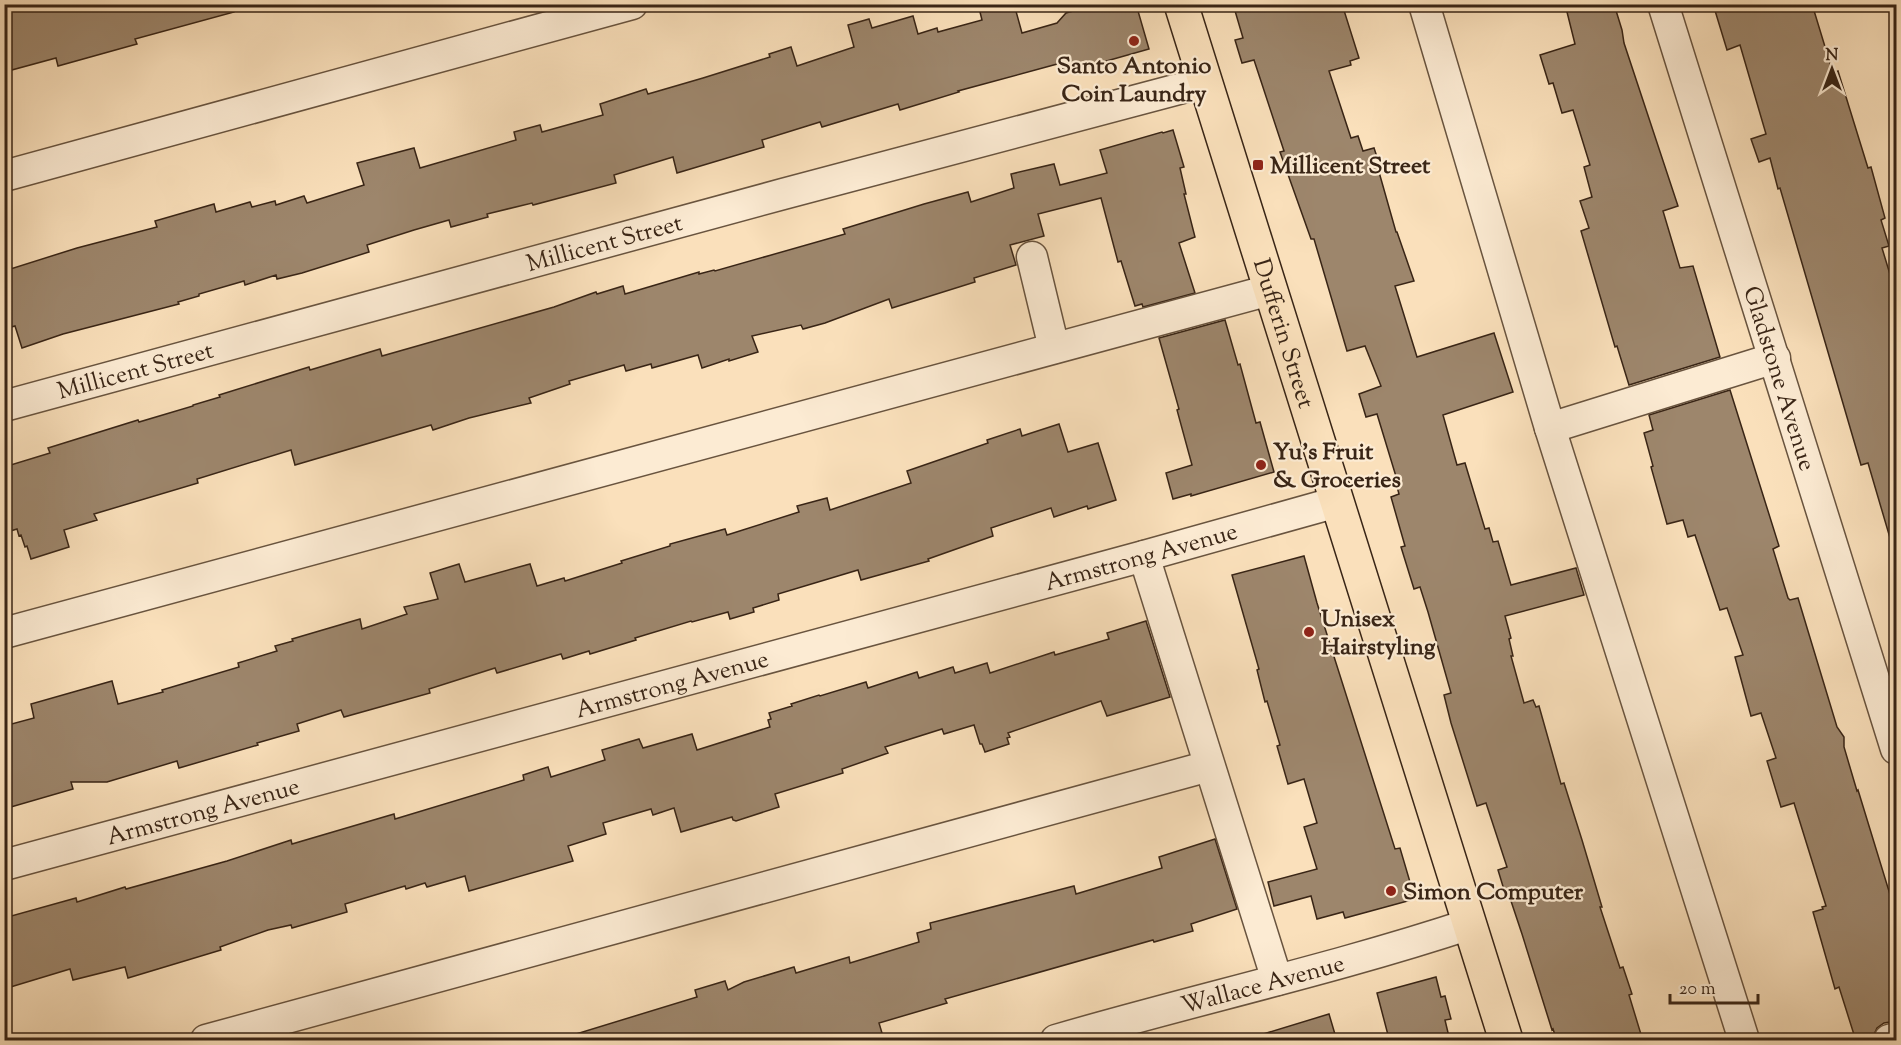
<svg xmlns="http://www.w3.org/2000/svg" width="1901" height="1045" viewBox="0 0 1901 1045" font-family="'Sorts Mill Goudy',serif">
<rect width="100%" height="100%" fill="#fae0bb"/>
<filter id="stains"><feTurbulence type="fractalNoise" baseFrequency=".00333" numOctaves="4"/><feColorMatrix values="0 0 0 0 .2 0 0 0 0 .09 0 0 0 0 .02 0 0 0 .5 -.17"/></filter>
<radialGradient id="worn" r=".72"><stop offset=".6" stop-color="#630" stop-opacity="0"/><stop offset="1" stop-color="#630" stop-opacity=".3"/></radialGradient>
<g fill="#9d866c" stroke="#392516" stroke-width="1.5">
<path d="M4,4H233L234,12L135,39L137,44L58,66L56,58L8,71L4,58Z"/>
<path d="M978,4H1014L1022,33L1057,23L1066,13L1098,4H1136L1149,49L1064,73L1061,63L958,91L959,92L900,110L898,104L822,127L820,122L762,140L764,147L677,173L673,157L614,175L616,183L533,205L532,203L487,214L488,217L451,227L449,220L414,230L367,245L369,252L302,273L277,279L276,275L245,285L244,281L199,294V296L178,302L179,304L63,334L22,348L15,326L4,329V271L77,248L157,227L155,221L214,204L216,212L250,202L252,207L275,201L276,205L304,196L307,203L364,185L357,163L414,148L420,168L516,140L514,132L540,125L542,132L603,115L600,104L646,89L648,94L703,78L770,57L769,54L791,47L797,66L854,47L848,25L869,19L872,28L913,16L918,34L937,28L938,32L982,20Z"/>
<path d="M1233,4H1342L1359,58L1350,61L1351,65L1329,71L1351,138L1358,136L1363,151L1374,148L1382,172H1379L1396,232H1397L1414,281L1395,286L1417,357L1494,333L1513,392L1443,415L1457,465L1465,463L1485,529L1489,528L1493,542L1498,541L1511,585L1576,568L1584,595L1505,616L1511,638L1509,639L1513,656H1511L1524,703L1533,700L1536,707L1539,706L1561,784L1564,783L1582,840L1602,907H1600L1620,968L1623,967L1632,994L1629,995L1643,1041H1557L1553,1029L1552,1030L1522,934L1508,892L1505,893L1498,870L1507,867L1486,803L1477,806L1451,723L1444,695L1451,693L1428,612L1420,587L1414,589L1401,547L1405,546L1391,497L1399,494L1396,483H1398L1377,414L1366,417L1359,394L1381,386L1365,346L1347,351L1314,239H1311L1280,152L1284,151L1254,60L1242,63L1235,40L1243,38Z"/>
<path d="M1565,4H1614L1622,30L1624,43L1678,206L1663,211L1680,268L1693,266L1720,357L1629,385L1617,346L1615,347L1581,231L1589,228L1580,201L1592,197L1584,167L1590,165L1573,110L1562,113L1553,83L1549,84L1540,55L1575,44Z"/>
<path d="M1713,4H1812L1833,73L1838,71L1868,168L1871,167L1885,218L1881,220L1889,246L1882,248L1896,294V537L1890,538L1868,463L1861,465L1780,188L1778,189L1770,158L1759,162L1751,139L1766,134L1740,45L1727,50Z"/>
<path d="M1173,130L1184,167L1180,168L1186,194H1184L1195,237L1179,243L1195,293L1143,307L1142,304L1135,306L1121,261L1118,262L1101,198L1038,214L1044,236L1010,245L1016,265L974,278L975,282L892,308L889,299L825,323L803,329L801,325L752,336L758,352L729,361V359L702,368L698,355L652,368L651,364L626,371L624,365L569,381L570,384L529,398L531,403L469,418L433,430L431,425L295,465L291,450L197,479L198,483L94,514L97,520L64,530L69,547L31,559L27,546L25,547L21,535L19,536L17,529L4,533V467L50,453L48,448L138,420L139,422L193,406V405L220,397L219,395L309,367L310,370L380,349L382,356L554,307L596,292L597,294L623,286L625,294L699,272V274L714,270L715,271L845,234L843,229L924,204L968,192L971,202L1014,188L1011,174L1054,164L1060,185L1107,173L1100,150L1162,132L1163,133Z"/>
<path d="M1225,320L1238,365L1240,364L1256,423L1260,422L1274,472L1191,496V494L1173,499L1166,473L1192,465L1177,410L1179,409L1159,338Z"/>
<path d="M1730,390L1779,546L1773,549L1788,598L1790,600L1798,598L1837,727L1844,737V747L1857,791L1858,790L1896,914V1021L1884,1023L1877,1028L1872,1039L1868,1041H1856L1839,987L1835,989L1813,912L1823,909L1822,907L1826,906L1794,803L1781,807L1767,761L1776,758L1761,713L1751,716L1735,657L1743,655L1727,608L1720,610L1695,535L1688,537L1683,520L1667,524L1651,467L1653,466L1644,433L1653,430L1649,415Z"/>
<path d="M1059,424L1068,452L1098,443L1116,500L1088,509L1087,506L1054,517L1051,508L991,528L993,536L928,559L929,561L861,580L858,570L778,594L779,600L753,608L754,612L730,619L728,612L692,622L691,621L635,638L636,640L590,654L589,651L563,659L561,654L497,673L495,668L429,689L430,693L344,717L341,710L297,724L299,731L257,743L258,745L179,768L177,761L107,782H71L73,789L4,809V726L34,718L31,704L112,681L118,704L163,692L162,690L239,667L238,663L277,651L275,646L293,641L292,639L360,619L362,629L407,614L404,607L438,599L430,573L459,564L465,582L530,564L537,586L564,578L565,581L622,563L621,561L670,546V544L725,529L727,535L799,512L797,506L827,498L830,510L911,483L907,471L988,443L987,440L1020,429L1022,436Z"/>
<path d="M1304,556L1317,603L1395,849L1400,848L1415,899L1345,918L1343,912L1317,919L1311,896L1274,906L1268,882L1317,869L1304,827L1317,823L1304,779L1288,784L1277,746L1280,745L1267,701L1265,702L1257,670L1259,669L1232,575Z"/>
<path d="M1146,621L1170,697L1107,716L1101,701L1008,733L1010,737L1007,738L1009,744L985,752L982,744H980L974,725L944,734L942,729L885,747L888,753L842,769L843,773L775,794L779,807L736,821L733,820L732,817L681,832L674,808L653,815L651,809L603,823L606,834L568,846L573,861L469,891L465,876L427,887L425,883L406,889L405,886L345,904L347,912L292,928L291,925L268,930L220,947L221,950L128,978L125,967L73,980L70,969L4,989V918L76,898L77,902L125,887L126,889L227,861L291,840L292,844L394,814L395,819L524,780L523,775L548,767L551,777L605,760L602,750L639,739L643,748L692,734L697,750L770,727L768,720L771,719L769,713L792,706L791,704L819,695L820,696L866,682L868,688L917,672L919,678L953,667L955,673L987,663L990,673L1054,652L1055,655L1109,639L1107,633Z"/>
<path d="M1215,839L1237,909L1191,924L1193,931L1154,942L1153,940L945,999L947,1003L879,1023L882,1033L858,1041H577L576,1034L697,997L695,990L725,981L728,990L744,982L794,967L796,973L849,957L850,963L919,942L917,933L931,929L930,923L1074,886L1076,894L1162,868L1159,857Z"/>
<path d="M1436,977L1441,997L1445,996L1451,1019L1445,1020L1450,1041H1391L1390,1035H1388L1377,993Z"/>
<path d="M1329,1014L1337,1041H1261L1260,1035Z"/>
</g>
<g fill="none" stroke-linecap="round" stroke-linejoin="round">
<defs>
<g id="minor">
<path d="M1424,4L1550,428L1744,1040"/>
<path id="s1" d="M1663,4L1896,749"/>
<path d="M4,176L632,4"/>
<path d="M1032,257L1054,348"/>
<path id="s2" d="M4,406L783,194L1205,82"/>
<path d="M1550,428L1775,358"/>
<path d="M1144,556L1277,980"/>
<path d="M4,633L1270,290"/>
<path id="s3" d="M4,865L1144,556L1337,502"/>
<path d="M206,1040L1209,766"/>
<path id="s4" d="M1056,1040C1193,1000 1334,969 1470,924"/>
<path d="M1889,1040L1896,1038"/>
</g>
<g id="major">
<path id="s5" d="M1181,4L1506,1040"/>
</g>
</defs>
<use href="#minor" stroke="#69543f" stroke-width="33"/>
<use href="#major" stroke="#392516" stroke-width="36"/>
<use href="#minor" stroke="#fcebd3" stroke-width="30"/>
<use href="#major" stroke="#fae0bb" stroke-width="33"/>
</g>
<g fill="#8f2418" stroke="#fcebd3" stroke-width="2">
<circle cx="1134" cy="41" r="6"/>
<rect x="1252" y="159" width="12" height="12" rx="3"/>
<circle cx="1261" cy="465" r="6"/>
<circle cx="1309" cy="632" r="6"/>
<circle cx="1391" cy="891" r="6"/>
</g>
<g text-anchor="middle" stroke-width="4.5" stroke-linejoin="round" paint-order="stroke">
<g font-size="24" font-weight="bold" fill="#392516" stroke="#fcebd3" text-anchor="start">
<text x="1134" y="73" text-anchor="middle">Santo Antonio<tspan x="1134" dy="28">Coin Laundry</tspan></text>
<text x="1270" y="173">Millicent Street</text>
<text x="1273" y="459">Yu’s Fruit<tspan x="1273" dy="28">&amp; Groceries</tspan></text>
<text x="1321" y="626">Unisex<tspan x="1321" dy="28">Hairstyling</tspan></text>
<text x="1403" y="899">Simon Computer</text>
</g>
<g font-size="24" fill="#392516" stroke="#fcebd3">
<text dy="8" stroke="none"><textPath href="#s2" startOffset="622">Millicent Street</textPath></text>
<text dy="8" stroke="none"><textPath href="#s5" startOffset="345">Dufferin Street</textPath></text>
<text dy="8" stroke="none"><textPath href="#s2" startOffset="136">Millicent Street</textPath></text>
<text dy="8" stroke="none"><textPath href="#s1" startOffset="392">Gladstone Avenue</textPath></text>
<text dy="8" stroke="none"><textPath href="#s3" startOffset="1178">Armstrong Avenue</textPath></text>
<text dy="8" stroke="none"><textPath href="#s3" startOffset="692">Armstrong Avenue</textPath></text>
<text dy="8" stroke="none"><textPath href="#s3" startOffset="206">Armstrong Avenue</textPath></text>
<text dy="8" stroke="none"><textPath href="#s4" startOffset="214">Wallace Avenue</textPath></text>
</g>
</g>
<rect width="1901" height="1045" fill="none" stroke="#fae0bb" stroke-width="24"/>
<rect x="6" y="6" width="1889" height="1033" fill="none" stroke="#392516" stroke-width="3"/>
<rect x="12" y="12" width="1877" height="1021" fill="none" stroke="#392516" stroke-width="1.5"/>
<g transform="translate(1832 69)" stroke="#fcebd3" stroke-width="4.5" paint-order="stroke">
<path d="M0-4.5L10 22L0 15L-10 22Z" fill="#392516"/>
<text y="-9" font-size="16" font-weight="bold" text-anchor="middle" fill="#392516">N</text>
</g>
<path d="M1670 994v9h88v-9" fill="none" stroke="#392516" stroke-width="3"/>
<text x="1679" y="994" font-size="18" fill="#392516" stroke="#fcebd3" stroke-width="4.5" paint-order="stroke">20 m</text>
<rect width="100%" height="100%" filter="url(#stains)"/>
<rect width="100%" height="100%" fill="url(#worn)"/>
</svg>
